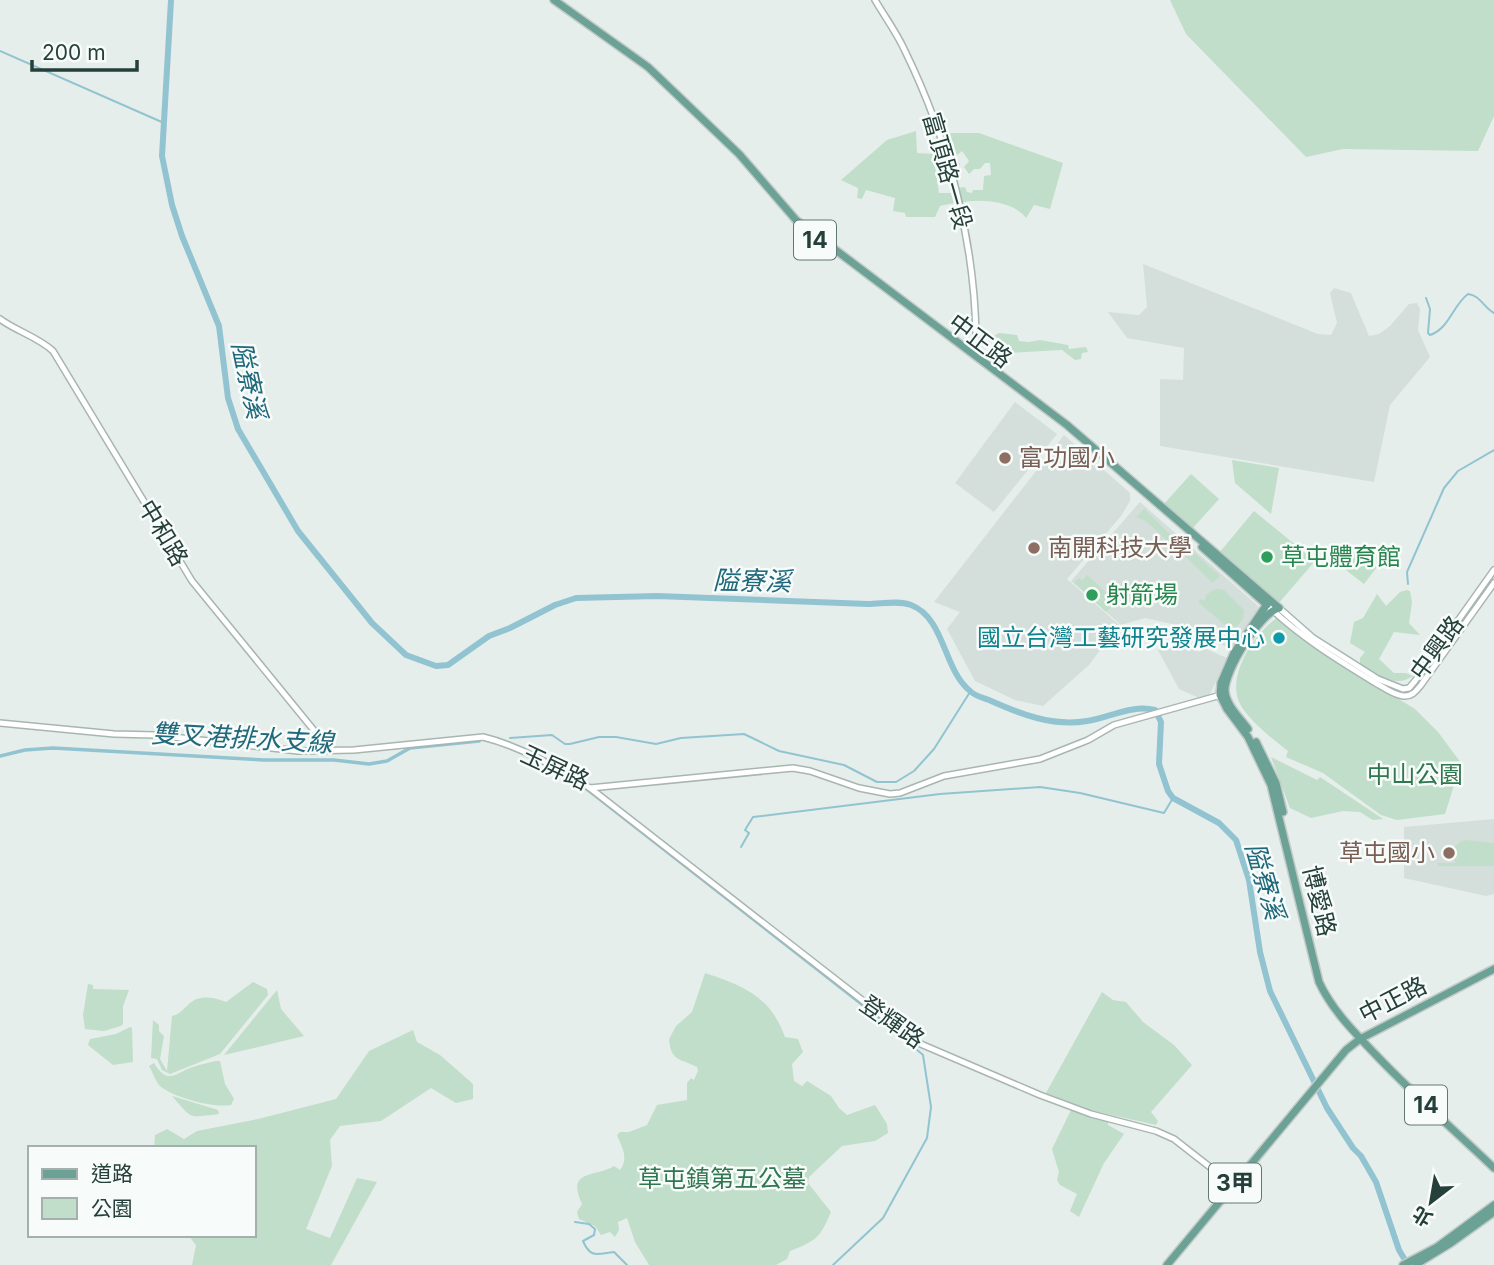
<svg xmlns="http://www.w3.org/2000/svg" width="1494" height="1265" viewBox="0 0 1494 1265" font-family="Inter,'Noto Sans TC',sans-serif">
<rect width="100%" height="100%" fill="#e6eeeb"/>
<g fill="#d4deda">
<path d="M1143,264L1318,334L1331,335L1337,323L1330,293L1334,288L1351,293L1369,336L1379,334L1390,326L1409,304L1417,303L1420,309L1418,330L1430,357L1390,405L1374,482L1160,446V379L1183,380L1184,348L1127,338L1108,312L1139,315L1147,307Z"/>
<path d="M1015,402L1057,434L994,512L955,483Z"/>
<path d="M1064,435L1130,493V501L1121,516L1067,579L1119,625L1089,665L1043,706L1015,700L975,681L947,629L960,612L934,602Z"/>
<path d="M1140,502L1258,606V610L1247,629L1232,649L1172,624L1145,618L1121,625L1071,581Z"/>
<path d="M1180,640L1199,652L1204,648L1227,658L1209,696L1199,698L1179,689L1158,650Z"/>
<path d="M1494,819V894L1486,896L1404,878V827Z"/>
</g>
<g fill="#c0dec9">
<path d="M1170,0H1494V116L1478,151L1343,149L1306,157L1186,34Z"/>
<path d="M916,131L917,153L933,154L939,193H953L954,203L940,206L935,217H906L905,213L893,211L895,198L866,190L862,199L857,198L858,188L841,180L887,140Z"/>
<path d="M945,133H979L1063,163L1050,209L1034,205L1026,218C1014,201 979,198 960,203L958,188L965,187L967,192L972,193L973,190H983L984,176L991,175L990,163H985L980,169H974L969,174L964,167L969,161L962,151L956,156L960,164V178H955Z"/>
<path d="M999,333L1017,335L1019,341L1029,342L1040,340L1068,345L1069,349L1086,347L1088,352L1082,353L1081,359L1075,360L1062,350L1009,353L994,346L992,337Z"/>
<path d="M1232,460L1279,468L1271,514L1235,483Z"/>
<path d="M1191,474L1219,499L1192,529L1164,504Z"/>
<path d="M1144,509L1175,539L1171,544L1146,521L1136,517Z"/>
<path d="M1254,511L1315,561L1278,604L1219,553Z"/>
<path d="M1346,543L1377,567L1364,584L1333,560Z"/>
<path d="M1184,544L1220,576L1213,583L1182,553Z"/>
<path d="M1087,575L1111,597L1106,602L1087,585L1110,607L1106,612L1074,582L1079,578L1082,581Z"/>
<path d="M1216,589L1224,590L1244,610L1243,619L1236,627L1224,624L1198,602L1201,599L1204,601L1207,594Z"/>
<path d="M1407,590L1410,591L1412,602L1409,623L1420,635L1394,632L1379,659L1394,673H1406L1413,676C1394,689 1376,674 1360,664V658L1365,652L1350,643L1354,622L1363,618L1377,594L1386,606L1400,592Z"/>
<path d="M1277,618L1319,651L1415,709L1438,732L1461,763L1445,814L1397,820L1381,815L1323,773L1286,757L1288,751C1275,741 1243,716 1238,699C1229,672 1255,633 1277,618Z"/>
<path d="M1271,757L1317,780L1320,777L1383,819L1373,820L1360,812L1343,811L1311,818L1290,808Z"/>
<path d="M1465,840L1494,843V866H1438V863H1456C1451,853 1453,843 1465,840Z"/>
<path d="M705,973C744,986 770,996 785,1037L798,1039L803,1052L792,1064L794,1081L802,1086L807,1081L831,1096L839,1108L847,1115L875,1105L887,1124L888,1133L875,1141L842,1146L809,1177L808,1183L831,1212C820,1238 816,1241 790,1251L787,1259L776,1265H649L635,1242L627,1218L618,1222L619,1230L615,1237L610,1232L601,1235L595,1226L579,1219L577,1212L582,1204C566,1169 594,1178 614,1166L620,1170C629,1158 622,1147 617,1135L620,1132H629L647,1125L657,1105L687,1100V1083L691,1078L694,1080L698,1071L697,1067C680,1058 671,1062 669,1039L676,1026L692,1012Z"/>
<path d="M253,982L267,989L268,995L220,1054L170,1074L162,1070L157,1059L151,1058L153,1020L159,1025V1031L164,1036L160,1059L167,1071L172,1016C180,1014 181,1011 187,1006C198,994 213,997 226,1002Z"/>
<path d="M88,984L93,985V989L129,990L123,1006V1024L121,1026L104,1031L85,1029L83,1015Z"/>
<path d="M277,990L281,1009L304,1036L224,1055Z"/>
<path d="M1102,992L1113,1000L1126,1002L1143,1022L1174,1045L1192,1065L1151,1112L1158,1121L1156,1125L1094,1111L1046,1093Z"/>
<path d="M130,1027L132,1028L133,1062L113,1065L88,1045L90,1039L116,1034Z"/>
<path d="M413,1030L417,1042L440,1055L473,1084V1099L456,1103L431,1088L381,1121L340,1126L330,1140L332,1166L306,1229L330,1238L357,1178L377,1182L331,1265H192L196,1245L188,1235H254V1148H154L155,1135L167,1129L184,1139L197,1131L258,1119L336,1099L369,1051Z"/>
<path d="M216,1061H220L225,1084L234,1099L231,1105C214,1108 174,1098 160,1086C155,1081 153,1072 149,1066L154,1063C168,1086 175,1073 193,1067C201,1064 208,1063 216,1061Z"/>
<path d="M172,1096L218,1110L219,1114C186,1118 193,1119 172,1096Z"/>
<path d="M1071,1110L1108,1122V1125L1124,1134L1104,1163L1079,1217L1070,1211L1077,1194L1060,1185L1057,1180L1059,1172L1052,1149Z"/>
</g>
<g fill="none" stroke-linecap="round" stroke-linejoin="round">
<g stroke="#91c4d0" stroke-width="2">
<path d="M0,51L164,123"/>
<path d="M1426,298L1430,309L1428,333L1430,335C1449,329 1453,305 1468,294C1480,295 1484,308 1494,313"/>
<path d="M1408,584L1407,572L1444,488L1458,471L1494,450"/>
<path d="M510,738L552,735L565,744H570L599,737H616L656,744L681,738L744,734L779,751L844,765L877,782H896L914,771L934,749L970,692"/>
<path d="M583,787L895,1031L923,1055L931,1107L927,1138L883,1218L833,1265"/>
<path d="M741,847L749,833L745,830L753,817L940,794L1040,787L1080,793L1164,813L1173,798"/>
<path d="M575,1222L589,1224L595,1229L594,1235L583,1241C591,1260 599,1253 614,1252L627,1265"/>
</g>
<path stroke="#91c4d0" stroke-width="3.5" d="M0,756L25,750L53,748L264,760H334L369,764L387,761L410,748L479,741"/>
<path stroke="#91c4d0" stroke-width="6" d="M171,0L162,156L172,205L182,236L219,326L228,398L238,429L298,531L372,623L406,655L436,666L448,665L489,636L510,628L555,605L576,598L657,596L868,604C881,604 898,600 911,605C945,618 943,669 970,691C975,696 983,698 989,700C1020,714 1053,727 1087,721C1109,718 1132,704 1155,710L1161,722L1159,764L1168,791L1173,798L1219,823L1236,840L1249,880L1260,952L1270,991L1327,1108L1353,1148L1361,1156L1376,1182L1399,1250L1408,1265"/>
<defs>
<g id="minor">
<path d="M875,0C885,17 897,33 905,51C948,139 974,237 976,335L975,343L970,352"/>
<path d="M0,319C16,331 38,337 53,351L192,581L321,739L332,750"/>
<path d="M1267,605C1299,636 1336,659 1374,682C1383,687 1393,695 1403,696C1412,697 1416,691 1421,685L1494,583"/>
<path d="M1279,608L1312,637L1378,679L1403,689L1409,688L1415,681L1494,570"/>
<path d="M0,723L114,734L155,735L298,751L354,750L483,737C520,746 558,768 590,788L793,768L810,771L859,788L890,794L900,793L944,776L1040,759L1088,740L1114,725L1221,695"/>
<path d="M590,788L916,1042L1040,1095L1091,1114L1156,1131L1174,1139L1233,1185"/>
</g>
<g id="major">
<path d="M554,0L648,67L739,154L796,220L1067,425L1279,608"/>
<path d="M1202,547L1267,605"/>
<path d="M1269,601L1234,653L1221,683L1220,695L1227,709L1248,737L1271,785L1319,982C1332,1010 1354,1032 1376,1055C1413,1094 1454,1130 1494,1168"/>
<path d="M1248,729C1240,718 1226,705 1225,691C1224,671 1260,613 1279,608"/>
<path d="M1256,742L1276,783L1283,812"/>
<path d="M1167,1265L1346,1050L1360,1039L1494,969"/>
<path d="M1403,1265L1437,1247L1494,1205"/>
<path d="M1415,1265L1451,1243L1494,1212"/>
</g>
</defs>
<use href="#minor" stroke="#a8b6b2" stroke-width="8"/>
<use href="#major" stroke="#c2cac8" stroke-width="10"/>
<use href="#minor" stroke="#fff" stroke-width="5"/>
<use href="#major" stroke="#6ca296" stroke-width="7"/>
</g>
<g fill="#8d6e63" stroke="#f7fbf9" stroke-width="2.5">
<circle cx="1005" cy="458" r="7"/>
<circle cx="1034" cy="548" r="7"/>
<circle cx="1449" cy="853" r="7"/>
</g>
<g fill="#2e9e5b" stroke="#f7fbf9" stroke-width="2.5">
<circle cx="1267" cy="557" r="7"/>
<circle cx="1092" cy="595" r="7"/>
</g>
<circle fill="#0f9aa8" stroke="#f7fbf9" stroke-width="2.5" cx="1279" cy="638" r="7"/>
<g text-anchor="middle" stroke-width="5" stroke-linejoin="round" paint-order="stroke">
<g fill="#f7fbf9" stroke="#647873" stroke-width="2">
<rect x="794" y="220.5" width="42" height="39" rx="5"/>
<rect x="1405" y="1085.5" width="42" height="39" rx="5"/>
<rect x="1209" y="1163.5" width="52" height="39" rx="5"/>
</g>
<g font-size="23" font-weight="bold" fill="#25403a">
<text x="815" y="248">14</text>
<text x="1426" y="1113">14</text>
<text x="1235" y="1191">3甲</text>
</g>
<g font-size="24" fill="#25403a" stroke="#f7fbf9">
<text transform="translate(947 171) rotate(74)" y="8">富頂路一段</text>
<text transform="translate(980 341) rotate(37)" y="8">中正路</text>
<text transform="translate(163 533) rotate(59)" y="8">中和路</text>
<text transform="translate(1437 648) rotate(-54)" y="8">中興路</text>
<text transform="translate(555 768) rotate(25)" y="8">玉屏路</text>
<text transform="translate(1319 901) rotate(77)" y="8">博愛路</text>
<text transform="translate(1393 1000) rotate(-27)" y="8">中正路</text>
<text transform="translate(892 1022) rotate(35)" y="8">登輝路</text>
</g>
<g font-size="24" fill="#785e54" stroke="#f7fbf9" text-anchor="start">
<text x="1019" y="466">富功國小</text>
<text x="1048" y="556">南開科技大學</text>
<text x="1435" y="861" text-anchor="end">草屯國小</text>
</g>
<g font-size="24" fill="#27864d" stroke="#f7fbf9" text-anchor="start">
<text x="1281" y="565">草屯體育館</text>
<text x="1106" y="603">射箭場</text>
</g>
<g font-size="24" fill="#0d838f" stroke="#f7fbf9" text-anchor="end">
<text x="1265" y="646">國立台灣工藝研究發展中心</text>
</g>
<g font-size="24" fill="#30764e" stroke="#f7fbf9">
<text x="1415" y="783">中山公園</text>
<text x="722" y="1187">草屯鎮第五公墓</text>
</g>
<g font-size="26" font-style="italic" fill="#20687b" stroke="#f7fbf9">
<text transform="translate(249 380) rotate(78)" y="9">隘寮溪</text>
<text transform="translate(752 581) rotate(1)" y="9">隘寮溪</text>
<text transform="translate(242 738) rotate(3)" y="9">雙叉港排水支線</text>
<text transform="translate(1265 881) rotate(74)" y="9">隘寮溪</text>
</g>
</g>
<rect x="28" y="1146" width="228" height="91" fill="#f7fbf9" stroke="#a3b0ad" stroke-width="2"/>
<rect x="42" y="1169" width="35" height="10" fill="#6ca296" stroke="#a3b0ad" stroke-width="2"/>
<text x="91" y="1181" font-size="21" fill="#25403a">道路</text>
<rect x="42" y="1198" width="35" height="21" fill="#c0dec9" stroke="#a3b0ad" stroke-width="2"/>
<text x="91" y="1216" font-size="21" fill="#25403a">公園</text>
<g transform="translate(1431 1202) rotate(211)" stroke="#f7fbf9" stroke-width="5" paint-order="stroke">
<path d="M0-5L12 26L0 18L-12 26Z" fill="#25403a"/>
<text y="-10" font-size="19" font-weight="bold" text-anchor="middle" fill="#25403a">北</text>
</g>
<path d="M32 60v10h105v-10" fill="none" stroke="#25403a" stroke-width="3.5"/>
<text x="42" y="60" font-size="21" fill="#25403a" stroke="#f7fbf9" stroke-width="5" paint-order="stroke">200 m</text>
</svg>
